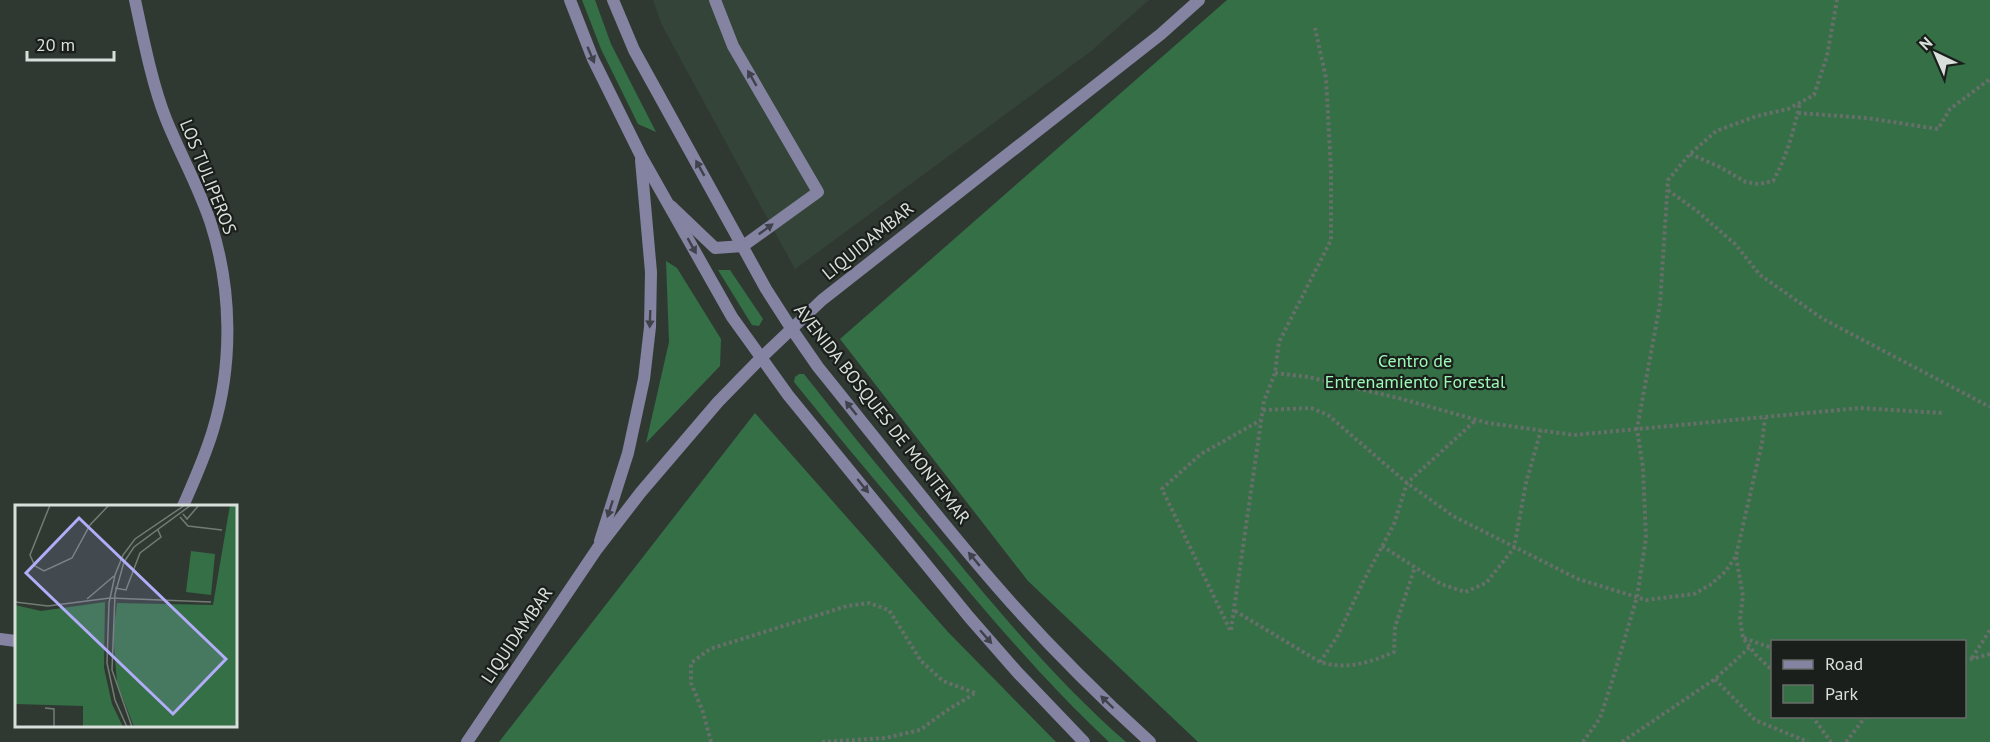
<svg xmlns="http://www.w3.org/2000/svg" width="1990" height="742" viewBox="0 0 1990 742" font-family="'PT Sans',sans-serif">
<rect width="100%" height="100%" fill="#2f3932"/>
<path fill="#354439" d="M653,0H1149L1090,52L795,269L662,25Z"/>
<g fill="#346f46" fill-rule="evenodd">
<path d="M582,0H595L611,44L656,132L638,124L601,49Z"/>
<path d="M1227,0H1990V742H1198L1028,581L840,339ZM1772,642H1964V716H1772Z"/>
<path d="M666,261L677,268L721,339L720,366L646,443L669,342Z"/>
<path d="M718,270H730L763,319L759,326L752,325Z"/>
<path d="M799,374H804C851,434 900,493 949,551C1004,618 1060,684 1126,742H1109C1045,682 990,617 934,550C887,495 840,439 794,382L795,377Z"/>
<path d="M755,413L948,632L1056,742H499Z"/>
</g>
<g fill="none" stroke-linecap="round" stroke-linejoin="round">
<g stroke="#666f69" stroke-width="4" stroke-dasharray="3 3" stroke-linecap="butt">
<path d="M1798,113L1867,118L1938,129L1950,109L1990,79"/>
<path d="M1690,154L1720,167L1746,182L1759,184L1773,181C1787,156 1794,130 1800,102"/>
<path d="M1668,190L1697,211L1735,244L1760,275L1823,319L1990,407"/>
<path d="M1275,373L1308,377L1402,399L1488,423L1574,435L1860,408L1942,413"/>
<path d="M1263,410L1311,408L1328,415L1407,483L1453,516L1578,579L1646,600L1694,594L1710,585L1725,572L1736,556L1762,443L1765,418"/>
<path d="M1382,546L1441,584L1465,592L1486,583L1514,548L1526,483L1541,430"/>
<path d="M1736,557L1743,596L1740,619L1743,638L1756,655L1772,670"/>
<path d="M1235,611L1320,662C1346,670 1369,663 1394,652L1395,627L1415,567"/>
<path d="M1230,630L1162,489L1201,454L1261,420"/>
<path d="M1231,630L1264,401L1275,373L1279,342L1331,240V170L1326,78L1315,28"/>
<path d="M1744,638L1772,648"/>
<path d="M1972,658L1990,630"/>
<path d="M1964,661L1990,654"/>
<path d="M1320,662L1337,637L1364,580L1394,524L1407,483L1476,420"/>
<path d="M1715,679L1755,720L1808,742"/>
<path d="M1812,716L1831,742"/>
<path d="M711,742L703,712L691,683V663L710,649L847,606L869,603L889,610L921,661L943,681L975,693"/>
<path d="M822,742L885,738L920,730L949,709L974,694"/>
<path d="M1583,742L1600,718L1611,685L1637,597L1646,538L1643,468L1637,429L1660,304L1668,180L1690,154L1716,131L1757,116L1788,109L1814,95L1827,56L1837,0"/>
<path d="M1622,742L1715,679L1750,647"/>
<path d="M1846,742L1866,716"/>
</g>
<path stroke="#8483a1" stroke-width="12" d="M671,206L715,248L743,246L818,192L733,46L715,0"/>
<g stroke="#8483a1" stroke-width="12">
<path d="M135,0C143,37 152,84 166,119C180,154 199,187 211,224C232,290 233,364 213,430C205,457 194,481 183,506"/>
<path d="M570,0L593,59L641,156L732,317L788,395L969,617L1018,673L1084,742"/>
<path d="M613,0L634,50L766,289L791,328L818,367C878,441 936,517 999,589C1046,643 1097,694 1150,742"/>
<path d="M600,541L628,453L644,379L650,327L651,272L641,160"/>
<path d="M0,639L16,641"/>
<path d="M467,742L597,549L641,492L718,402L760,359L822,300L1161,34L1199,0"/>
</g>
</g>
<defs><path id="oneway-solid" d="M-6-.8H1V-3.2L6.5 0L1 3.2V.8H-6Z" transform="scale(1.5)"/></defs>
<g fill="#40424b">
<use href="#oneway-solid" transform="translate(591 55) rotate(67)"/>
<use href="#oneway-solid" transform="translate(752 78) rotate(-120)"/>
<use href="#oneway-solid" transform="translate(700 168) rotate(-119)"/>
<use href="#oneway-solid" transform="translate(766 229) rotate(-36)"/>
<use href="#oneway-solid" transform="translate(692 246) rotate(61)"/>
<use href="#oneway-solid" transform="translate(650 319) rotate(92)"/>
<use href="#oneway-solid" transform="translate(851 408) rotate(-129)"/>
<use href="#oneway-solid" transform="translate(863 486) rotate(51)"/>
<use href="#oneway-solid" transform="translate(610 509) rotate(108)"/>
<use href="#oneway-solid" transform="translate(974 559) rotate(-130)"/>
<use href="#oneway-solid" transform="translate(986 637) rotate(49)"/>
<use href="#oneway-solid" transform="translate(1107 702) rotate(-136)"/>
</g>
<g text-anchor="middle" stroke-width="4.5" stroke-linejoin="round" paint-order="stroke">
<g font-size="18" fill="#d9dfda" stroke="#1b1f1c">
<text transform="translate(208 177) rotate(68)" y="6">LOS TULIPEROS</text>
<text transform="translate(868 241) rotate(-39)" y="6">LIQUIDAMBAR</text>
<text transform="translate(882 414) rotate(52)" y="6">AVENIDA BOSQUES DE MONTEMAR</text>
<text transform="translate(517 635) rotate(-56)" y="6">LIQUIDAMBAR</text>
</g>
<g font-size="18" fill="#9cf9b5" stroke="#1b1f1c">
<text x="1415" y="367">Centro de<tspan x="1415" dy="21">Entrenamiento Forestal</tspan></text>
</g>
</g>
<g transform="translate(15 505)">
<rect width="222" height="222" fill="#2f3932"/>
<path d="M215,0H222V222H119L102,178L98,129L102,98L198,100ZM176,46L200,49L196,90L171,87ZM90,97L89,163L97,199L108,222H68V201L0,199V100L26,106Z" fill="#346f46"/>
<path fill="none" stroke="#737b75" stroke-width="1.5" d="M35,0L15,50L20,61L29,66L57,53L75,20L94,0M168,9L172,14L184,0M165,12L173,21L207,25M100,83L111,85L125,48L146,32L143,25M72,94L99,71M0,97L33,101L95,93L196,97M30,203L39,204V222M112,222L100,195L92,158L94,98L100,70L108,50L120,34L170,0M117,222L97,165L100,89L109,57L119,42L176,0"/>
<path fill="#b2adf9" fill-opacity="0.15" stroke="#b2adf9" stroke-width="3" d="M64,13L211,154L158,209L11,68Z"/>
<rect width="222" height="222" fill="none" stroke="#d9dfda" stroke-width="3"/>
</g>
<rect x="1771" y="640" width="195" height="78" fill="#1b1f1c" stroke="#676c68" stroke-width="1.5"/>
<rect x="1783" y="660" width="30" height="9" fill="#8483a1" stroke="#676c68" stroke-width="1.5"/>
<text x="1825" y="670" font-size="18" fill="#d9dfda">Road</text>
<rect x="1783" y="685" width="30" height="18" fill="#346f46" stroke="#676c68" stroke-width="1.5"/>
<text x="1825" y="700" font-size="18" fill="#d9dfda">Park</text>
<g transform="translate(1936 54) rotate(316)" stroke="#1b1f1c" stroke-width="4.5" paint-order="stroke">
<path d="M0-4.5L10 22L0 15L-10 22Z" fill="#d9dfda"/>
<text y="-9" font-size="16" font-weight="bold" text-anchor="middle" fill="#d9dfda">N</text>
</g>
<path d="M27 51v9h87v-9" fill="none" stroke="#d9dfda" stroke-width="3"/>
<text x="36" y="51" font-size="18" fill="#d9dfda" stroke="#1b1f1c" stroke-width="4.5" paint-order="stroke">20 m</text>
</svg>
